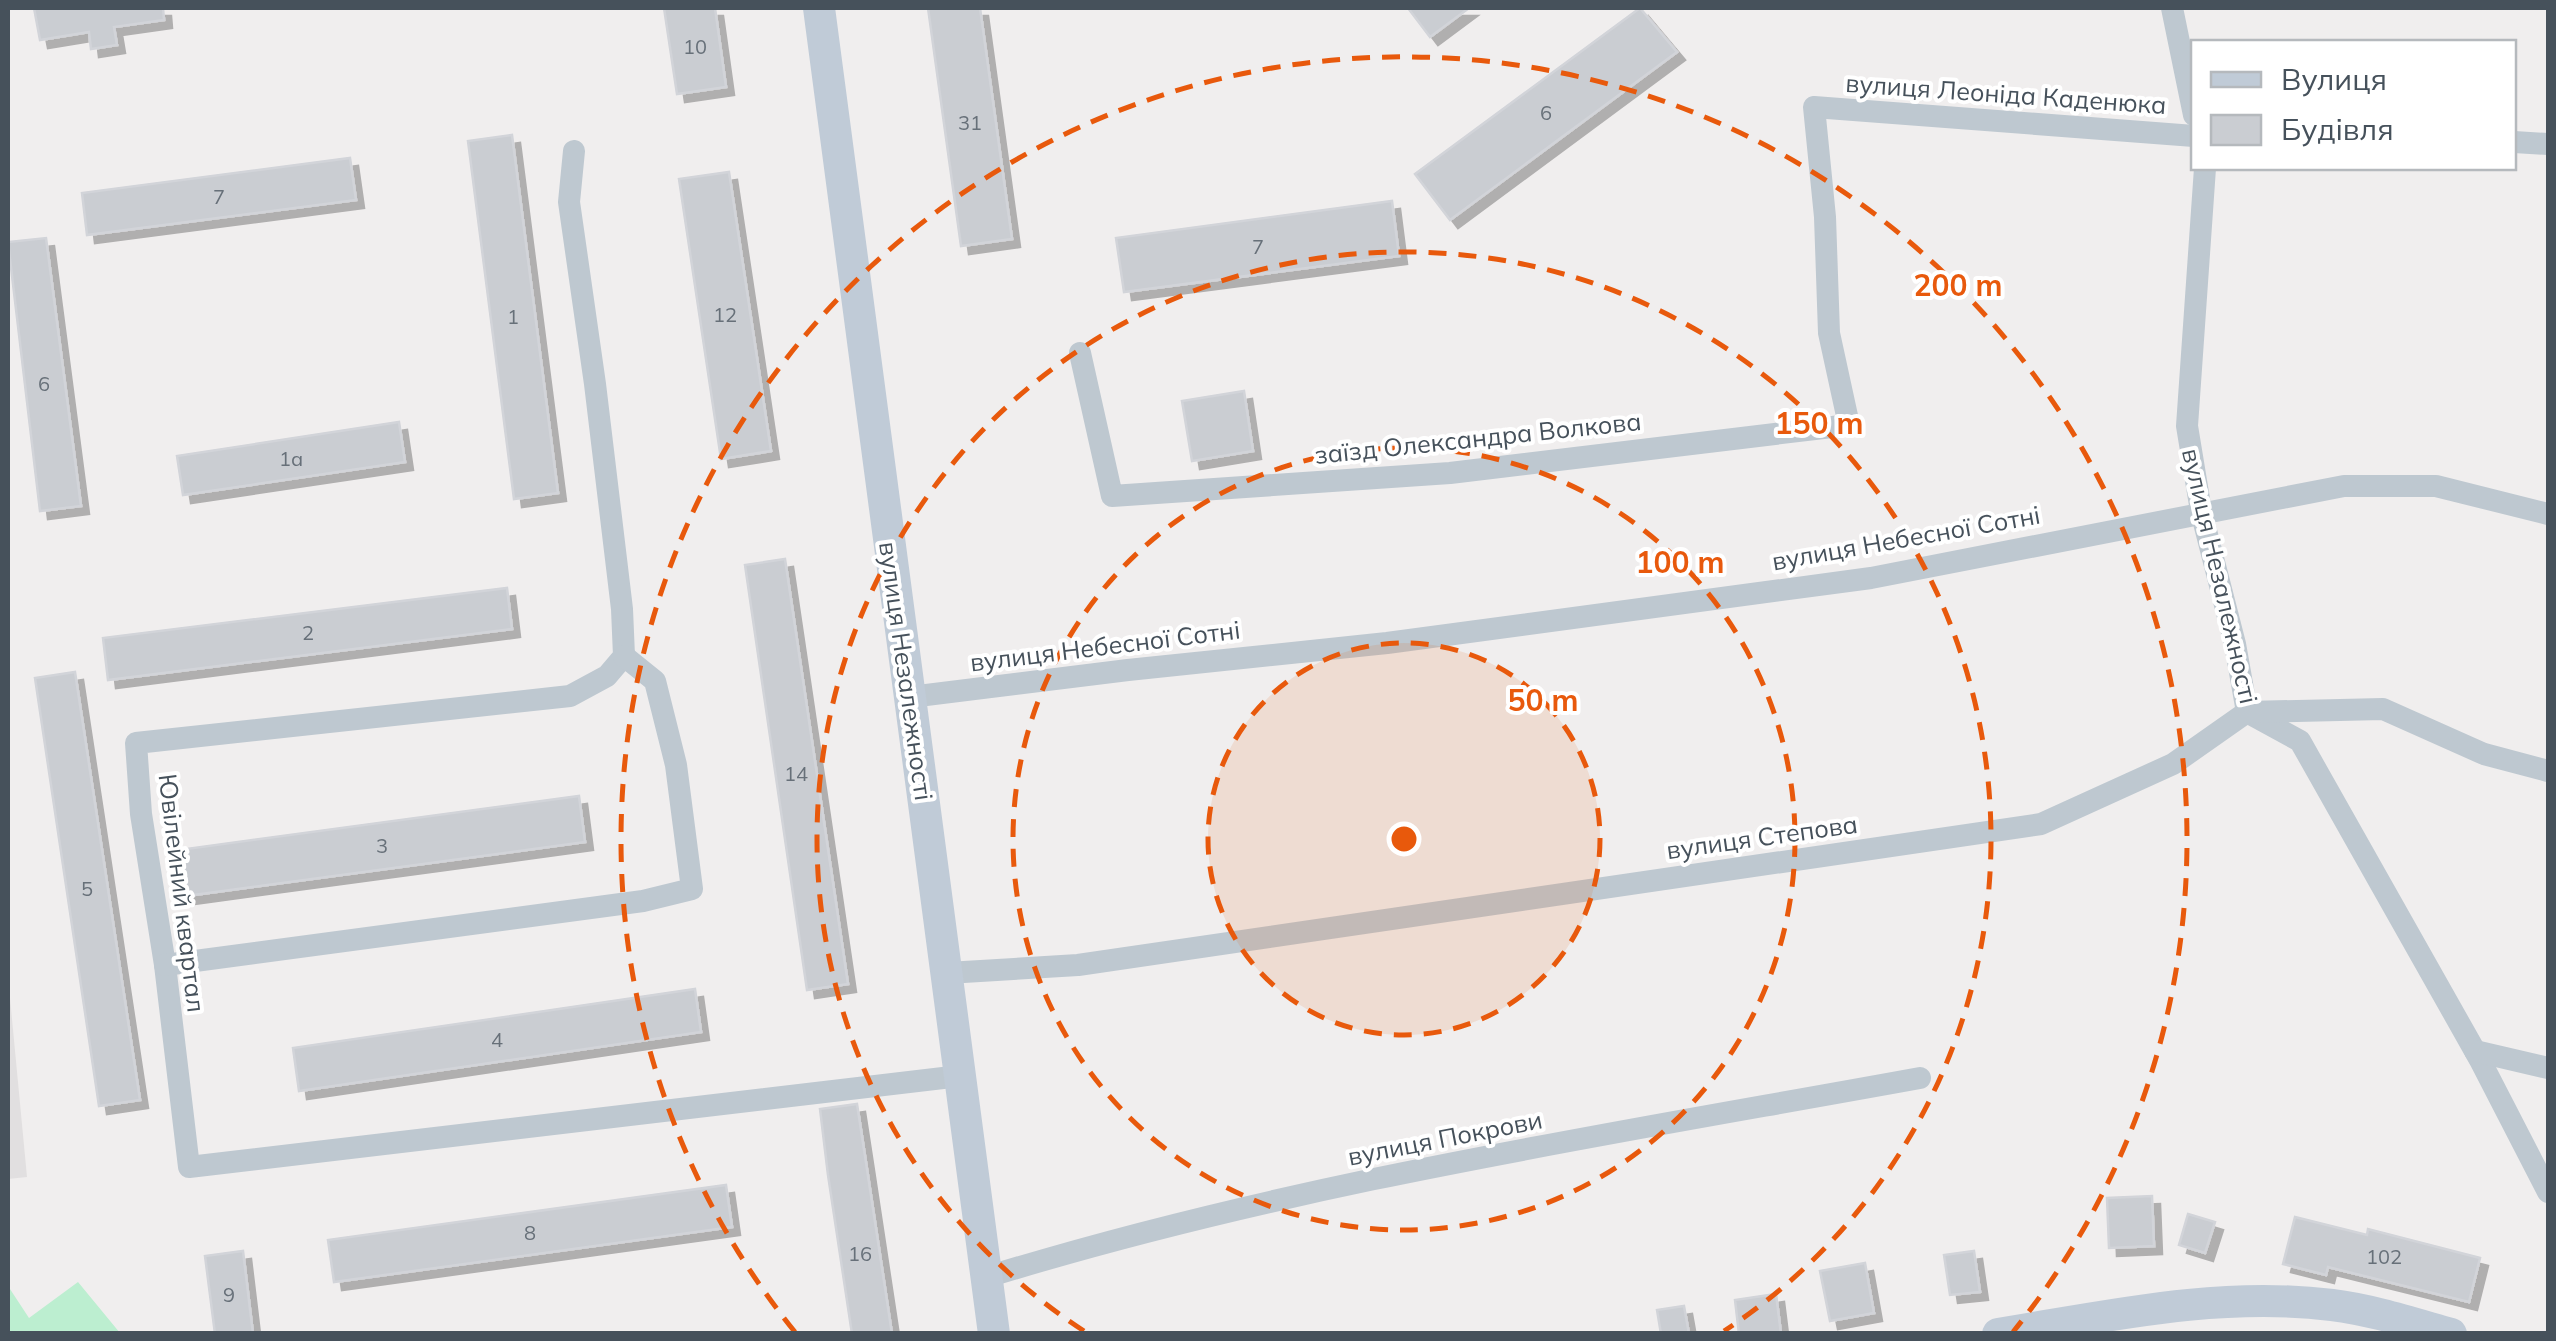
<svg xmlns="http://www.w3.org/2000/svg" width="2556" height="1341" viewBox="0 0 2556 1341" font-family="Mulish,sans-serif">
<defs>
<filter id="shadow"><feDropShadow dx="8" dy="8" stdDeviation="0" flood-color="#0004"/></filter>
</defs>
<rect width="100%" height="100%" fill="#f0eeee"/>
<path fill="#e1dfe0" d="M8,977L27,1177L8,1179Z"/>
<path fill="#bceed0" d="M78,1282L120,1333H8V1286L29,1318Z"/>
<g fill="#cacdd2" stroke="#d2d4d9" stroke-width="2.5" filter="url(#shadow)">
<path d="M34,8H163L164,20L114,27L117,45L91,49L89,32L40,40Z"/>
<path d="M664,8H715L726,87L677,94Z"/>
<path d="M928,8H980L1012,239L961,246Z"/>
<path d="M1408,8H1469L1430,37Z"/>
<path d="M1640,8L1677,52L1450,220L1415,174Z"/>
<path d="M512,135L558,493L514,499L468,141Z"/>
<path d="M350,158L356,200L87,235L82,193Z"/>
<path d="M729,172L771,451L721,459L679,179Z"/>
<path d="M1392,201L1399,256L1124,292L1116,238Z"/>
<path d="M46,238L81,506L40,511L8,242Z"/>
<path d="M1244,391L1253,451L1192,461L1182,401Z"/>
<path d="M399,422L405,462L183,495L177,456Z"/>
<path d="M785,559L848,984L807,990L745,565Z"/>
<path d="M507,588L512,629L108,680L103,638Z"/>
<path d="M75,672L140,1100L99,1106L35,678Z"/>
<path d="M579,796L585,842L186,896L179,850Z"/>
<path d="M695,989L701,1032L299,1091L293,1048Z"/>
<path d="M857,1104L865,1156L892,1334H852L828,1175L820,1109Z"/>
<path d="M726,1185L732,1227L334,1282L328,1240Z"/>
<path d="M2152,1196L2154,1246L2109,1248L2107,1198Z"/>
<path d="M2188,1214L2215,1222L2205,1253L2179,1245Z"/>
<path d="M2295,1217L2367,1235L2368,1229L2480,1258L2469,1302L2328,1267L2326,1275L2283,1264Z"/>
<path d="M243,1251L253,1334H215L205,1256Z"/>
<path d="M1974,1251L1980,1292L1950,1295L1944,1255Z"/>
<path d="M1865,1263L1874,1313L1830,1321L1820,1271Z"/>
<path d="M1776,1294L1781,1334H1739L1735,1300Z"/>
<path d="M1684,1306L1689,1334H1661L1657,1310Z"/>
</g>
<g fill="none" stroke-linecap="round" stroke-linejoin="round">
<g stroke="#bec8d0" stroke-width="22">
<path d="M2172,8L2194,115"/>
<path d="M2514,142L2548,144"/>
<path d="M574,151L569,202L595,384L622,609L624,656L607,676L570,696L136,743L141,814L165,965L189,1167L960,1076"/>
<path d="M2205,168L2187,426L2201,511L2235,644L2247,712L2300,741L2480,1060L2548,1192"/>
<path d="M1080,353L1112,496L1450,473L1849,425L1829,333L1825,217L1814,107L2194,136"/>
<path d="M910,697L1128,670L1387,643L1871,578L2344,486H2436L2548,514"/>
<path d="M165,965L643,901L692,889L676,765L655,681L624,656"/>
<path d="M947,973L1078,965L2041,824L2173,764L2247,712L2383,709L2484,754L2548,771"/>
<path d="M2475,1051L2548,1068"/>
<path d="M987,1277C1291,1183 1607,1135 1920,1078"/>
</g>
<g stroke="#c0cbd7" stroke-width="32">
<path d="M819,8L994,1334"/>
<path d="M1998,1334C2108,1316 2220,1291 2332,1305C2372,1310 2412,1323 2451,1334"/>
</g>
</g>
<circle cx="1404" cy="839" r="196" fill="#e8590c" fill-opacity=".12"/>
<g fill="none" stroke="#e8590c" stroke-width="5" stroke-dasharray="18 12">
<circle cx="1404" cy="839" r="196"/>
<circle cx="1404" cy="839" r="391"/>
<path d="M1084 1331A587 587 0 1 1 1724 1331"/>
<path d="M795 1332A783 783 0 1 1 2013 1332"/>
</g>
<g text-anchor="middle" stroke-width="8" stroke-linejoin="round" paint-order="stroke">
<g font-size="20" fill="#677079">
<text x="695" y="54">10</text>
<text x="1546" y="120">6</text>
<text x="970" y="130">31</text>
<text x="219" y="204">7</text>
<text x="1258" y="254">7</text>
<text x="725" y="322">12</text>
<text x="513" y="324">1</text>
<text x="44" y="391">6</text>
<text x="291" y="466">1а</text>
<text x="308" y="640">2</text>
<text x="796" y="781">14</text>
<text x="382" y="853">3</text>
<text x="87" y="896">5</text>
<text x="497" y="1047">4</text>
<text x="530" y="1240">8</text>
<text x="860" y="1261">16</text>
<text x="2384" y="1264">102</text>
<text x="229" y="1302">9</text>
</g>
<g font-size="25" fill="#46515b" stroke="#fff">
<text transform="translate(2006 94) rotate(4)" y="9">вулиця Леоніда Каденюка</text>
<text transform="translate(1478 438) rotate(-6)" y="9">заїзд Олександра Волкова</text>
<text transform="translate(1906 538) rotate(-10)" y="9">вулиця Небесної Сотні</text>
<text transform="translate(2220 576) rotate(77)" y="9">вулиця Незалежності</text>
<text transform="translate(1105 646) rotate(-7)" y="9">вулиця Небесної Сотні</text>
<text transform="translate(906 671) rotate(82)" y="9">вулиця Незалежності</text>
<text transform="translate(1762 837) rotate(-8)" y="9">вулиця Степова</text>
<text transform="translate(182 893) rotate(83)" y="9">Ювілейний квартал</text>
<text transform="translate(1445 1138) rotate(-11)" y="9">вулиця Покрови</text>
</g>
</g>
<circle cx="1404" cy="839" r="15" fill="#e8590c" stroke="#fff" stroke-width="5"/>
<g font-size="30" text-anchor="middle" font-weight="bold" fill="#e8590c" stroke="#fff" stroke-width="8" stroke-linejoin="round" paint-order="stroke">
<text x="1958" y="296">200 m</text>
<text x="1819" y="434">150 m</text>
<text x="1680" y="573">100 m</text>
<text x="1543" y="711">50 m</text>
</g>
<rect width="2556" height="1341" fill="none" stroke="#46515b" stroke-width="20"/>
<rect x="2191" y="40" width="325" height="130" fill="#ffffff" stroke="#b5b9bd" stroke-width="2.5"/>
<rect x="2211" y="72" width="50" height="15" fill="#c0cbd7" stroke="#b5b9bd" stroke-width="2.5"/>
<text x="2281" y="90" font-size="30" fill="#46515b">Вулиця</text>
<rect x="2211" y="115" width="50" height="30" fill="#cacdd2" stroke="#b5b9bd" stroke-width="2.5"/>
<text x="2281" y="140" font-size="30" fill="#46515b">Будівля</text>
</svg>
